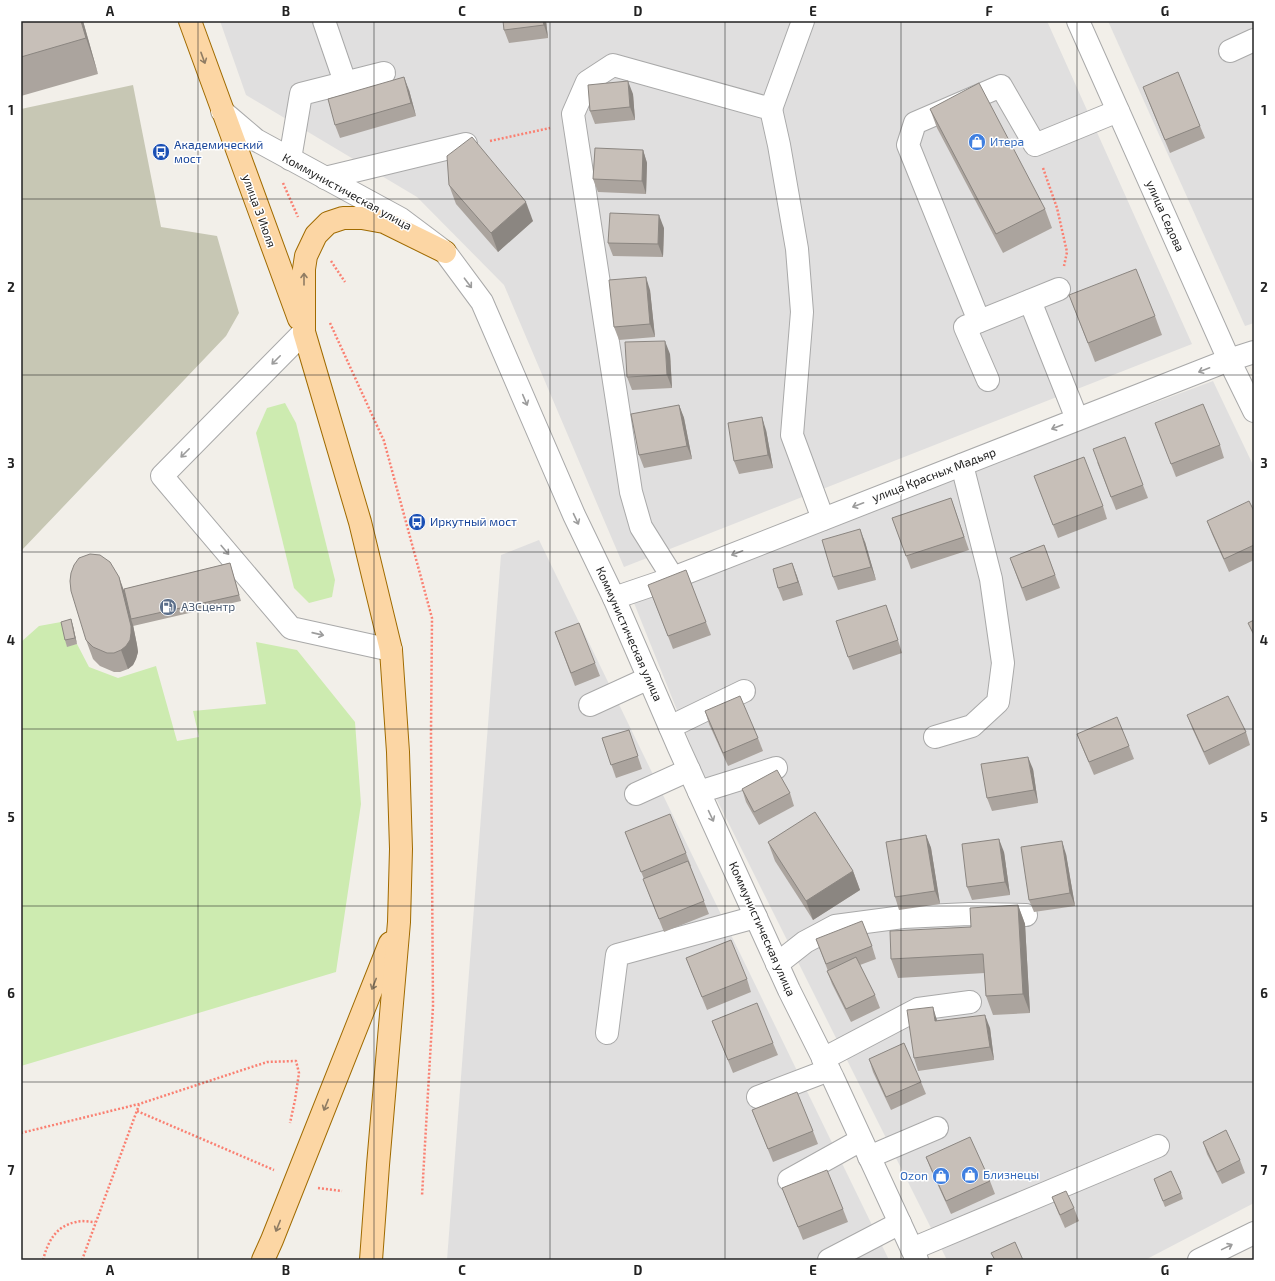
<svg xmlns="http://www.w3.org/2000/svg" width="1275" height="1281" viewBox="0 0 1275 1281" font-family="'Exo 2',sans-serif">
<rect width="100%" height="100%" fill="#f2efe9"/>
<g fill="#e0dfdf">
<path d="M220,21H1047L1192,344L624,567L504,285L417,197L246,95Z"/>
<path d="M1108,21H1254V323L1245,326Z"/>
<path d="M1213,381L1254,467V1203L1145,1260H947L697,760L632,598Z"/>
<path d="M539,540L889,1260H447L501,555Z"/>
</g>
<path fill="#c7c7b4" d="M133,85L161,227L217,236L239,313L226,336L21,551V109Z"/>
<g fill="#cdebb0">
<path d="M285,403L296,423L335,580L332,597L309,603L294,588L256,433L267,408Z"/>
<path d="M61,622L67,646L77,644L89,667L118,678L156,666L177,741L199,737L193,711L266,704L256,642L297,650L355,722L361,804L336,972L21,1066V642L39,626Z"/>
</g>
<g fill="none" stroke-linecap="round" stroke-linejoin="round">
<defs>
<g id="minor">
<path d="M324,21L345,82"/>
<path d="M1078,21L1229,360L1254,411"/>
<path d="M1230,51L1254,40"/>
<path d="M771,109L803,21"/>
<path d="M222,111L256,140L401,219L445,252L482,302L574,515L614,598L679,748L789,990L833,1078L917,1260"/>
<path d="M290,159L301,94L384,73"/>
<path d="M325,178L466,144"/>
<path d="M1030,301L1077,419"/>
<path d="M979,321L908,145L915,123L1001,86L1035,145L1118,111"/>
<path d="M304,332L162,476L291,628L391,650"/>
<path d="M988,380L965,327L1059,289"/>
<path d="M673,578L641,527L631,492L573,114L587,82L613,65L771,109L779,145L797,249L802,312L792,435L823,519"/>
<path d="M614,598L673,578L1229,360L1254,352"/>
<path d="M590,705L649,678"/>
<path d="M670,727L744,691"/>
<path d="M935,737L972,726L998,702L1003,663L991,579L962,465"/>
<path d="M699,792L776,768"/>
<path d="M636,794L689,770"/>
<path d="M777,964L805,942L835,926L903,917L969,914L1026,915"/>
<path d="M607,1033L617,955L756,917"/>
<path d="M823,1059L918,1009L970,1002"/>
<path d="M758,1097L829,1070"/>
<path d="M869,1157L937,1128"/>
<path d="M789,1180L861,1140"/>
<path d="M912,1249L1158,1146"/>
<path d="M829,1260L900,1223"/>
<path d="M1199,1260L1254,1233"/>
</g>
<g id="major">
<path d="M190,21L299,319"/>
<path d="M263,1260L272,1240L390,943"/>
<path d="M371,1260L378,1165L399,922L401,849L398,752L391,650L360,522L304,332V269L306,256L316,235L328,223L343,218H362L384,222L445,252"/>
</g>
</defs>
<use href="#minor" stroke="#a9a9a9" stroke-width="24"/>
<use href="#major" stroke="#a06b00" stroke-width="24"/>
<g stroke="#fa8072" stroke-width="2.5" stroke-dasharray="2 2" stroke-linecap="butt">
<path d="M490,141L550,128"/>
<path d="M1043,168L1057,208L1067,252L1064,266"/>
<path d="M283,183L298,217"/>
<path d="M331,261L345,282"/>
<path d="M330,323L384,441L432,618L431,735L433,1006L422,1196"/>
<path d="M137,1111L274,1170"/>
<path d="M21,1133L139,1104L267,1062L296,1061L299,1073L295,1100L290,1123"/>
<path d="M318,1188L342,1191"/>
<path d="M43,1260C48,1241 56,1226 76,1222C82,1220 89,1222 95,1222"/>
<path d="M82,1260L139,1105"/>
</g>
<use href="#minor" stroke="#fff" stroke-width="22"/>
<use href="#major" stroke="#fcd6a4" stroke-width="22"/>
</g>
<g fill="#aba49e">
<path d="M21,21H83L98,74L21,96Z"/>
<path d="M546,21L548,38L509,43L504,30Z"/>
<path d="M1143,87L1200,126L1205,138L1170,153L1148,100Z"/>
<path d="M409,90L416,116L340,138L335,125Z"/>
<path d="M633,94L635,120L595,124L590,111Z"/>
<path d="M930,109L1045,209L1052,228L1003,253L937,128Z"/>
<path d="M643,150L647,163L646,194L598,192L593,179Z"/>
<path d="M449,185L533,221L498,252L456,204Z"/>
<path d="M664,228L663,257L613,256L608,243Z"/>
<path d="M650,290L655,337L619,340L614,327Z"/>
<path d="M1069,295L1155,316L1162,335L1095,362Z"/>
<path d="M670,354L672,388L632,390L627,377Z"/>
<path d="M679,405L684,418L692,459L644,468L639,455Z"/>
<path d="M1155,423L1220,445L1224,458L1176,477Z"/>
<path d="M766,430L773,468L739,474L734,461Z"/>
<path d="M1097,462L1143,485L1148,498L1116,510Z"/>
<path d="M1039,489L1103,506L1107,519L1058,538Z"/>
<path d="M951,498L969,550L911,569L892,518Z"/>
<path d="M1254,511V560L1229,572L1212,534L1207,521Z"/>
<path d="M865,542L876,580L838,590L833,577Z"/>
<path d="M1044,545L1060,588L1026,601L1010,558Z"/>
<path d="M230,563L241,601L133,626V625L137,645L138,652L136,659L133,665L128,669L120,672H114L100,666L93,659L86,640L124,589Z"/>
<path d="M792,563L803,595L783,601L778,588Z"/>
<path d="M653,598L706,622L711,635L673,649Z"/>
<path d="M891,618L902,653L853,670L848,657Z"/>
<path d="M71,619L73,626L77,644L67,647L65,640Z"/>
<path d="M555,632L595,663L600,676L575,686Z"/>
<path d="M705,711L758,738L763,751L728,766L709,724Z"/>
<path d="M1187,715L1246,732L1250,745L1209,765L1192,728Z"/>
<path d="M629,730L642,769L616,778L602,738Z"/>
<path d="M1077,734L1129,746L1134,759L1094,775L1082,747Z"/>
<path d="M1033,769L1038,803L992,811L987,798Z"/>
<path d="M742,789L790,793L794,806L759,825L746,802Z"/>
<path d="M625,832L686,853L691,866H690L709,914L664,932L648,892L644,879Z"/>
<path d="M926,835L931,848L940,904L899,910L895,897Z"/>
<path d="M768,842L853,871L860,890L813,920L775,861Z"/>
<path d="M1004,852L1010,895L972,900L967,887Z"/>
<path d="M1066,854L1075,906L1034,912L1029,900Z"/>
<path d="M1018,905L1025,924L1030,1013L993,1015L986,996L985,973L898,978L891,959L971,927Z"/>
<path d="M816,939L872,946L876,959L860,965L875,995L880,1008L851,1022L832,984L827,971H828Z"/>
<path d="M686,958L747,979L751,992L707,1010Z"/>
<path d="M937,1020V1021L990,1028L994,1060L918,1071L914,1058Z"/>
<path d="M712,1021L773,1043L778,1055L733,1073Z"/>
<path d="M869,1059L921,1082L926,1094L891,1110L873,1072Z"/>
<path d="M752,1110L813,1131L818,1144L773,1162Z"/>
<path d="M1203,1142L1240,1160L1245,1173L1222,1184L1207,1154Z"/>
<path d="M926,1157L990,1181L995,1194L951,1214L931,1170Z"/>
<path d="M1154,1179L1181,1193L1183,1199L1165,1207Z"/>
<path d="M782,1188L843,1209L848,1222L803,1240Z"/>
<path d="M1052,1197L1074,1208L1079,1221L1065,1228L1057,1210Z"/>
</g>
<g fill="#8b8681">
<path d="M81,21H83L98,74L86,38Z"/>
<path d="M543,21H546L548,38L544,25Z"/>
<path d="M404,77L409,90L416,116L411,103Z"/>
<path d="M628,81L633,94L635,120L630,107Z"/>
<path d="M643,150L647,163L646,194L642,181Z"/>
<path d="M526,202L533,221L498,252L491,233Z"/>
<path d="M659,215L664,228L663,257L658,244Z"/>
<path d="M646,277L650,290L655,337L650,324Z"/>
<path d="M665,341L670,354L672,388L667,375Z"/>
<path d="M679,405L684,418L692,459L687,446Z"/>
<path d="M762,417L766,430L773,468L768,455Z"/>
<path d="M860,529L865,542L876,580L871,567Z"/>
<path d="M792,563L797,576L803,595L798,582Z"/>
<path d="M119,577L126,596L131,619L133,625L137,645L138,652L136,659L133,665L128,669L121,650Z"/>
<path d="M71,619L73,626L77,644L75,638Z"/>
<path d="M1028,757L1033,769L1038,803L1034,790Z"/>
<path d="M926,835L931,848L940,904L935,891Z"/>
<path d="M999,839L1004,852L1010,895L1005,882Z"/>
<path d="M1062,841L1066,854L1075,906L1070,893Z"/>
<path d="M853,871L860,890L813,920L806,901Z"/>
<path d="M1018,905L1025,924L1030,1013L1023,994Z"/>
<path d="M933,1007L937,1020L939,1034L935,1021Z"/>
<path d="M985,1015L990,1028L994,1060L990,1047Z"/>
</g>
<g fill="#c7bfb8" stroke="#8b8681">
<path d="M21,21H81L86,38L21,57Z"/>
<path d="M503,21H543L544,25L504,30Z"/>
<path d="M1178,72L1200,126L1165,140L1143,87Z"/>
<path d="M404,77L411,103L335,125L328,99Z"/>
<path d="M628,81L630,107L590,111L588,85Z"/>
<path d="M979,83L1045,209L996,234L930,109Z"/>
<path d="M472,137L526,202L491,233L449,185L447,156Z"/>
<path d="M595,148L643,150L642,181L593,179Z"/>
<path d="M610,213L659,215L658,244L608,243Z"/>
<path d="M1136,269L1155,316L1088,343L1069,295Z"/>
<path d="M646,277L650,324L614,327L609,280Z"/>
<path d="M665,341L667,375L627,377L625,342Z"/>
<path d="M1203,404L1220,445L1171,464L1155,423Z"/>
<path d="M679,405L687,446L639,455L631,414Z"/>
<path d="M762,417L768,455L734,461L728,423Z"/>
<path d="M1125,437L1143,485L1111,497L1093,449Z"/>
<path d="M1084,457L1103,506L1053,525L1034,476Z"/>
<path d="M951,498L964,537L906,556L892,518Z"/>
<path d="M1249,501L1254,511V545L1224,559L1207,521Z"/>
<path d="M860,529L871,567L833,577L822,540Z"/>
<path d="M1044,545L1055,575L1022,588L1010,558Z"/>
<path d="M90,554L100,555L110,562L119,577L131,626V633L130,640L126,646L121,650L114,653H107L93,647L86,640L71,591L70,581L71,573L74,565L79,558Z"/>
<path d="M230,563L239,595L131,619L124,589Z"/>
<path d="M792,563L798,582L778,588L773,569Z"/>
<path d="M686,570L706,622L668,636L648,585Z"/>
<path d="M886,605L898,640L848,657L836,621Z"/>
<path d="M71,619L75,638L65,640L61,622Z"/>
<path d="M1254,620V635L1248,623Z"/>
<path d="M579,623L595,663L571,673L555,632Z"/>
<path d="M740,696L758,738L723,753L705,711Z"/>
<path d="M1228,696L1246,732L1204,752L1187,715Z"/>
<path d="M1117,717L1129,746L1089,762L1077,734Z"/>
<path d="M629,730L638,756L611,765L602,738Z"/>
<path d="M1028,757L1034,790L987,798L981,764Z"/>
<path d="M777,770L790,793L754,812L742,789Z"/>
<path d="M815,812L853,871L806,901L768,842Z"/>
<path d="M670,814L686,853L641,872L625,832Z"/>
<path d="M926,835L935,891L895,897L886,842Z"/>
<path d="M999,839L1005,882L967,887L962,844Z"/>
<path d="M1062,841L1070,893L1029,900L1021,847Z"/>
<path d="M688,861L704,901L659,919L643,879Z"/>
<path d="M1018,905L1023,994L986,996L983,954L891,959L890,931L971,927L970,908Z"/>
<path d="M862,921L872,946L826,964L816,939Z"/>
<path d="M731,940L747,979L702,997L686,958Z"/>
<path d="M856,957L875,995L846,1009L827,971Z"/>
<path d="M757,1003L773,1043L728,1060L712,1021Z"/>
<path d="M933,1007L935,1021L985,1015L990,1047L914,1058L907,1010Z"/>
<path d="M904,1043L921,1082L886,1097L869,1059Z"/>
<path d="M797,1092L813,1131L768,1149L752,1110Z"/>
<path d="M1226,1130L1240,1160L1217,1172L1203,1142Z"/>
<path d="M970,1137L990,1181L946,1201L926,1157Z"/>
<path d="M827,1170L843,1209L798,1227L782,1188Z"/>
<path d="M1171,1171L1181,1193L1163,1201L1154,1179Z"/>
<path d="M1066,1191L1074,1208L1060,1215L1052,1197Z"/>
<path d="M1015,1242L1023,1260H995L991,1253Z"/>
</g>
<defs><path id="oneway-shaft" d="M-6 0H5M1.5-3L5.5 0L1.5 3" fill="none" stroke-width="1.6" stroke-linecap="round" stroke-linejoin="round"/></defs>
<g stroke="#8f7c63">
<use href="#oneway-shaft" transform="translate(203 58) rotate(70)"/>
<use href="#oneway-shaft" transform="translate(304 279) rotate(-90)"/>
<use href="#oneway-shaft" transform="translate(374 984) rotate(112)"/>
<use href="#oneway-shaft" transform="translate(326 1105) rotate(112)"/>
<use href="#oneway-shaft" transform="translate(278 1226) rotate(112)"/>
</g>
<g stroke="#9c9c9c">
<use href="#oneway-shaft" transform="translate(468 283) rotate(53)"/>
<use href="#oneway-shaft" transform="translate(276 360) rotate(135)"/>
<use href="#oneway-shaft" transform="translate(1204 370) rotate(159)"/>
<use href="#oneway-shaft" transform="translate(525 400) rotate(67)"/>
<use href="#oneway-shaft" transform="translate(1057 427) rotate(159)"/>
<use href="#oneway-shaft" transform="translate(185 453) rotate(135)"/>
<use href="#oneway-shaft" transform="translate(858 505) rotate(159)"/>
<use href="#oneway-shaft" transform="translate(576 519) rotate(65)"/>
<use href="#oneway-shaft" transform="translate(225 550) rotate(50)"/>
<use href="#oneway-shaft" transform="translate(737 553) rotate(159)"/>
<use href="#oneway-shaft" transform="translate(318 634) rotate(13)"/>
<use href="#oneway-shaft" transform="translate(711 816) rotate(65)"/>
<use href="#oneway-shaft" transform="translate(1227 1247) rotate(-26)"/>
</g>
<path fill="none" stroke="#222" stroke-width="1" stroke-opacity="0.55" d="M198,21V1260M374,21V1260M550,21V1260M725,21V1260M901,21V1260M1077,21V1260M21,199H1254M21,375H1254M21,552H1254M21,729H1254M21,906H1254M21,1082H1254"/>
<defs>
<symbol id="shop-disc" viewBox="-11 -11 22 22"><circle r="9.5" fill="#3f7fe0" stroke="#fff"/><path d="M-5-2.5h2.3a2.7 3.5 0 0 1 5.4 0H5L5.5 6h-11ZM-1.5-2.5h3a1.5 2.3 0 0 0-3 0Z" fill="#fff"/></symbol>
<symbol id="bus-disc" viewBox="-11 -11 22 22"><circle r="9.5" fill="#1a4fb4" stroke="#fff"/><path d="M-5-6H5V4H4V6H2V4H-2V6H-4V4H-5ZM-3.5-4V0h7V-4ZM-3.5 1.2v1.5H-2V1.2ZM2 1.2v1.5H3.5V1.2Z" fill="#fff"/></symbol>
<symbol id="fuel-disc" viewBox="-11 -11 22 22"><circle r="9.5" fill="#5c6f8a" stroke="#fff"/><path d="M-5.5-6h7V0h2V4h1.3V-2.5L3-4.5l.8-.8L6-3V5H2.5V1h-1V6h-7ZM-4.2-4.7v3.2H.2V-4.7Z" fill="#fff"/></symbol>
</defs>
<g fill-rule="evenodd">
<use href="#shop-disc" x="967" y="132" width="20" height="20"/>
<use href="#bus-disc" x="151" y="142" width="20" height="20"/>
<use href="#bus-disc" x="407" y="512" width="20" height="20"/>
<use href="#fuel-disc" x="158" y="597" width="20" height="20"/>
<use href="#shop-disc" x="960" y="1165" width="20" height="20"/>
<use href="#shop-disc" x="931" y="1166" width="20" height="20"/>
</g>
<g text-anchor="middle" stroke-width="3" stroke-linejoin="round" paint-order="stroke">
<g font-size="12" fill="#366cbe" stroke="#fff" text-anchor="start">
<text x="990" y="146">Итера</text>
<text x="983" y="1179">Близнецы</text>
<text x="928" y="1180" text-anchor="end">Ozon</text>
</g>
<g font-size="12" fill="#164399" stroke="#fff" text-anchor="start">
<text x="174" y="149">Академический<tspan x="174" dy="14">мост</tspan></text>
<text x="430" y="526">Иркутный мост</text>
</g>
<g font-size="12" fill="#222" stroke="#fff">
<text transform="translate(347 192) rotate(29)" y="4">Коммунистическая улица</text>
<text transform="translate(259 211) rotate(70)" y="4">улица 3 Июля</text>
<text transform="translate(1165 216) rotate(66)" y="4">улица Седова</text>
<text transform="translate(934 475) rotate(-21)" y="4">улица Красных Мадьяр</text>
<text transform="translate(629 634) rotate(66)" y="4">Коммунистическая улица</text>
<text transform="translate(762 929) rotate(66)" y="4">Коммунистическая улица</text>
</g>
<g font-size="12" fill="#4e5e75" stroke="#fff" text-anchor="start">
<text x="181" y="611">АЗСцентр</text>
</g>
</g>
<rect width="1275" height="1281" fill="none" stroke="#ffffff" stroke-width="44"/>
<rect x="22" y="22" width="1231" height="1237" fill="none" stroke="#222" stroke-width="1.5"/>
<g font-size="13" text-anchor="middle" font-weight="bold" fill="#222">
<text x="110" y="16">A</text>
<text x="286" y="16">B</text>
<text x="462" y="16">C</text>
<text x="638" y="16">D</text>
<text x="813" y="16">E</text>
<text x="989" y="16">F</text>
<text x="1165" y="16">G</text>
<text x="11" y="115">1</text>
<text x="1264" y="115">1</text>
<text x="11" y="292">2</text>
<text x="1264" y="292">2</text>
<text x="11" y="468">3</text>
<text x="1264" y="468">3</text>
<text x="11" y="645">4</text>
<text x="1264" y="645">4</text>
<text x="11" y="822">5</text>
<text x="1264" y="822">5</text>
<text x="11" y="998">6</text>
<text x="1264" y="998">6</text>
<text x="11" y="1175">7</text>
<text x="1264" y="1175">7</text>
<text x="110" y="1275">A</text>
<text x="286" y="1275">B</text>
<text x="462" y="1275">C</text>
<text x="638" y="1275">D</text>
<text x="813" y="1275">E</text>
<text x="989" y="1275">F</text>
<text x="1165" y="1275">G</text>
</g>
</svg>
